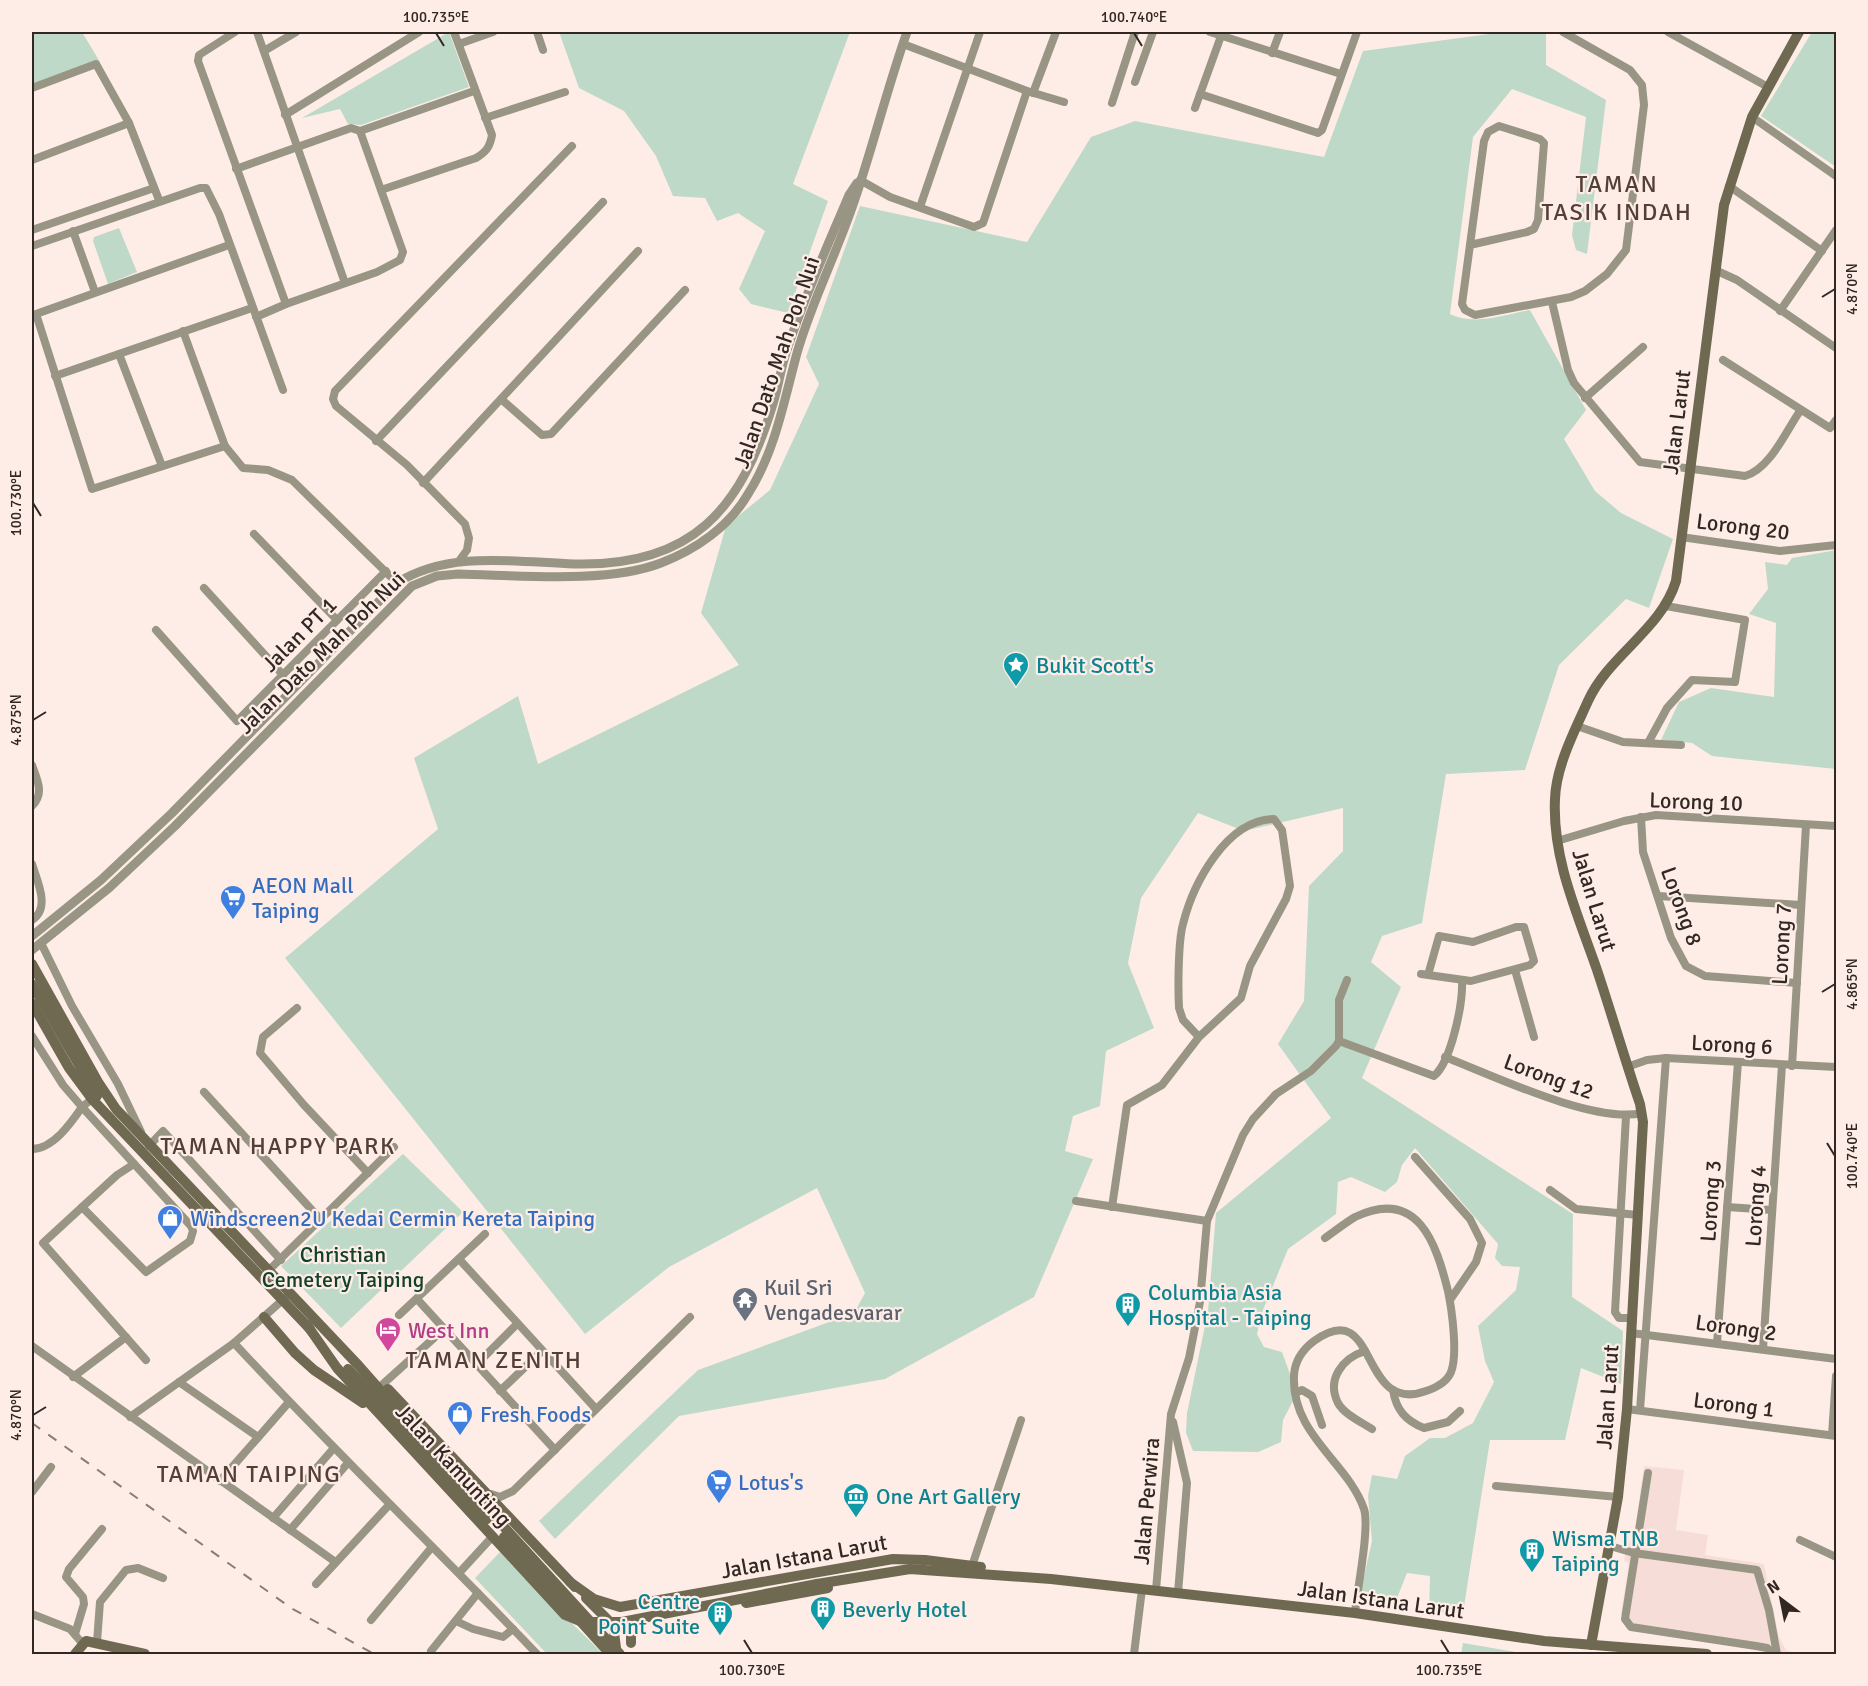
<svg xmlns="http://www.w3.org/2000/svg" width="1868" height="1686" viewBox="0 0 1868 1686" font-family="Signika,sans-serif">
<rect width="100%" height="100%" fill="#feede7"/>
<path fill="#f7ddd7" d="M1644,1466L1684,1470L1676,1530L1708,1535L1705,1555L1764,1564L1779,1637L1786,1650L1797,1654H1767L1764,1649L1629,1629L1621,1614L1629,1563L1624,1561L1627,1544L1634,1537Z"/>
<g fill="#bfd9c8">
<path d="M32,32H82L100,62L33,85Z"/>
<path d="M449,32L469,87L361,125L348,124L340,109L302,118Z"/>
<path d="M559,32H850L793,184L828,201L788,313L751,304L739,289L765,231L738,213L717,221L705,198L673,196L656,156L624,111L579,88Z"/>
<path d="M1504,32H1546V65L1606,100L1587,254L1576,250L1572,235L1586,117L1512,89L1473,137L1450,314C1474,326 1504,315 1530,310L1586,410L1564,439L1595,491L1621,513L1673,539L1649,608L1626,599L1559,665L1525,770L1446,774L1422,923L1382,936L1371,962L1401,987L1362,1078L1573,1214L1572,1297L1623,1331L1621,1384L1581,1368L1565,1440H1490L1463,1613L1429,1612L1430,1576L1407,1573L1395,1603H1358L1372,1541L1368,1496L1372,1475L1397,1479L1405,1456L1430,1438H1445L1473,1423L1494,1382L1485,1361L1478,1326L1516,1290L1520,1267L1502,1266L1495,1258L1498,1244L1415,1148L1402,1165L1397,1182L1385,1192L1351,1177L1338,1182L1336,1214L1288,1249L1261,1315L1257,1334L1264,1347L1282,1352L1290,1374L1294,1399L1283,1420L1281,1442L1258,1452L1193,1451L1186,1433L1187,1413L1208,1311L1216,1213L1331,1118L1278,1044L1304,1001L1309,886L1343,851V808L1244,831L1198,813L1141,898L1128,963L1154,1028L1106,1051L1100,1106L1073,1116L1065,1151L1093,1159L1034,1297L885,1379L679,1416L555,1539L539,1521L698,1370L854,1313L865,1293L817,1188L669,1267L585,1334L285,958L438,829L414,758L518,696L538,764L739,665L701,613L726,526L770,490L819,384L806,357L860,206L1027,242L1091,137L1135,121L1324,157L1363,51Z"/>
<path d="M1812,32L1836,33V167L1761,116Z"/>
<path d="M119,228L137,272L108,284L93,241L94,237Z"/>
<path d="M1836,550V769L1712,756L1692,743L1661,740L1679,702L1711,688L1774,697L1776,623L1749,614L1768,589L1765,562L1787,565L1792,558Z"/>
<path d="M403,1154L463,1212L341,1328L281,1266Z"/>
<path d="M500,1552L603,1654H547L475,1578Z"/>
<path d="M1463,1643L1528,1654H1461Z"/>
</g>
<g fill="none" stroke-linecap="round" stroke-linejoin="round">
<g stroke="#999584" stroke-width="8">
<path d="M235,32L199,55L198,61L286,304"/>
<path d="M257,32L345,283"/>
<path d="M537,32L543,50"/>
<path d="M1210,32L1341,74"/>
<path d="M1668,32L1768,87"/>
<path d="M459,44L493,32"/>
<path d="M903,44L1027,91L1064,102"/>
<path d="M264,51L296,32"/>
<path d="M1272,53L1280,32"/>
<path d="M1135,82L1153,32"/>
<path d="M32,88L96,64L129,123L159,200"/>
<path d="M1033,93L1056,32"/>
<path d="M1200,94L1318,133L1322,130L1357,32"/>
<path d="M1112,103L1135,32"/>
<path d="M1195,108L1221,36"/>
<path d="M285,115L419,32"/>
<path d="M1752,117L1836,176"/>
<path d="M485,118L565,92"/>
<path d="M32,160L129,123"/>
<path d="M236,169L351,128L360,131L474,91"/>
<path d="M860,180L890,197L974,227L983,223L1027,91"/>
<path d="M1729,186L1822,251"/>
<path d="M381,190L476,158C486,152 490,147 492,135L454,32"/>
<path d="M920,207L980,32"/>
<path d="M32,230L154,188"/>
<path d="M73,231L95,292"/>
<path d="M1470,245L1527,232L1534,229L1538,220L1544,143L1540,139L1499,126L1488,132L1484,141L1462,304L1465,310L1475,315L1571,297L1585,291L1607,274L1626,250L1644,105L1642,85L1630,70L1563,32"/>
<path d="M32,246L200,188H206L219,214L283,390"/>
<path d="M1715,270L1737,280L1836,348"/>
<path d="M1552,302L1568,370L1574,383L1640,462L1745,476C1770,469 1786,431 1800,411"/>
<path d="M1780,311L1836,230"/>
<path d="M256,317L286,304L377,272L400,260L403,252L360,131"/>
<path d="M183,331L225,446L92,489L36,314L229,245"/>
<path d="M119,354L162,466"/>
<path d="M1723,360L1830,428L1836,420"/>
<path d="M55,376L252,308"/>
<path d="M1585,398L1643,347"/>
<path d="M501,399L542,435L551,434L685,290"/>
<path d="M376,441L603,202"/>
<path d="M225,446L243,468L268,470L292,480L397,583"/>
<path d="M423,483L638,251"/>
<path d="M254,534L337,620"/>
<path d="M1681,537L1780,551L1836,545"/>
<path d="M459,561L467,550L469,538L465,524L407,465L336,406L333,399L335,391L572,146"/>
<path d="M204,588L283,675"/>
<path d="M156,630L237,721L386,571"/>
<path d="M1577,726L1623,742L1681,745"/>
<path d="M1648,743L1667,708L1692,680L1735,682L1745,620L1666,606"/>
<path d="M32,765C37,780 45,793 32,806"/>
<path d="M1641,817L1643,852L1671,938L1686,966L1705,976L1797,983"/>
<path d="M1557,841L1624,821L1656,815L1836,826"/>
<path d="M32,864C37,881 51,908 32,920"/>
<path d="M1658,896L1801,905"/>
<path d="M41,943L72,1006L118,1084L141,1132"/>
<path d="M1515,970L1534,1037"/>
<path d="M1421,974L1471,981L1530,965L1534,961L1524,927H1516L1473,942L1439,936L1428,975"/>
<path d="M297,1008L263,1037L260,1053L304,1105L368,1173"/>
<path d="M32,1036L63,1085L82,1107L92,1099"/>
<path d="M1339,1041L1434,1076C1451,1062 1463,1004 1462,981"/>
<path d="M1445,1057C1494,1076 1594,1124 1642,1113"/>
<path d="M1792,1066L1806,825"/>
<path d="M1627,1067L1647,1060L1666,1058L1836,1067"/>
<path d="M204,1092L321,1220"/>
<path d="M1626,1116L1615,1312L1619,1318H1632"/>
<path d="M149,1146L163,1131L281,1260"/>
<path d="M32,1149C53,1149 71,1123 82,1107L191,1226L193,1231L190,1241L146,1272L82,1207"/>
<path d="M1415,1157L1470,1219L1482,1243L1476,1262L1450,1300"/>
<path d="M134,1164L117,1175L43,1243L146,1360"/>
<path d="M1550,1190L1576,1209L1638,1215"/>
<path d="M1076,1201L1207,1221"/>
<path d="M1112,1207L1127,1105L1162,1085L1199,1037L1241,998L1250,966L1286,899L1290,886L1282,830L1274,819C1226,820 1193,884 1183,924C1178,942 1178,989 1179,1008L1183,1020L1199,1037"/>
<path d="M1727,1207L1772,1210"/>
<path d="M1325,1238C1335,1231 1345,1223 1355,1217C1418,1187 1436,1243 1448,1291C1452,1310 1458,1355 1451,1372C1447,1382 1435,1388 1426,1391C1358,1416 1379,1294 1314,1341C1302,1350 1295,1360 1294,1375C1291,1435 1348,1462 1364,1509C1370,1528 1357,1590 1355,1613"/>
<path d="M459,1259L596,1409"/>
<path d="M265,1274L394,1147"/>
<path d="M417,1299L555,1450"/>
<path d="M399,1315L485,1234"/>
<path d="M1631,1333L1836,1359"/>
<path d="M234,1343C332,1449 437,1549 537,1654"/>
<path d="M1717,1343L1738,1062"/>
<path d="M32,1346L334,1561"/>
<path d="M1763,1349L1782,1065"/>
<path d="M1365,1351C1343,1358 1326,1379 1338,1403C1344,1414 1361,1422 1372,1429"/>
<path d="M476,1365L517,1324"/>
<path d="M73,1377L126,1337"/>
<path d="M179,1382L258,1437"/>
<path d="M383,1384L444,1329"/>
<path d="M1393,1390C1396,1410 1406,1421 1424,1428L1448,1422L1460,1411"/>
<path d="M500,1391L542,1351"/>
<path d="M1295,1393L1302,1390L1312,1396L1322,1425"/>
<path d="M1627,1409L1836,1436"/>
<path d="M1640,1410L1666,1058"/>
<path d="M130,1417L234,1343L285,1298"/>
<path d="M1173,1422L1187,1483L1178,1593"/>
<path d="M1832,1435L1836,1376"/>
<path d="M1648,1473L1625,1619L1631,1627L1756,1646L1767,1648L1775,1654"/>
<path d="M220,1481L289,1402"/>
<path d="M1496,1486L1618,1497"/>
<path d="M32,1492L51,1467"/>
<path d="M491,1494L500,1497L513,1491L690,1317"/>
<path d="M273,1518L333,1449"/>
<path d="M290,1530L347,1464"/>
<path d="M1800,1540L1836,1557"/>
<path d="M1610,1546L1634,1553L1757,1570L1769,1610L1777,1654"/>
<path d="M972,1566L1021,1420"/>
<path d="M460,1572L493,1536"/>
<path d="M316,1584L389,1505"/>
<path d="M1156,1590L1171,1414L1189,1358L1200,1302L1207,1221L1243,1135L1253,1119L1276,1094L1311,1071L1336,1046L1339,1041V1000L1347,980"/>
<path d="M32,1614L70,1629L82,1643"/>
<path d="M371,1620L432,1547"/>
<path d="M456,1621L473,1629L503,1637L513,1629"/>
<path d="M75,1634L84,1604L83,1597L66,1577L69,1569L102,1529"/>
<path d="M97,1642L100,1602L126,1570L138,1568L163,1578"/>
<path d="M431,1651L478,1593"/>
<path d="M1134,1654L1142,1589"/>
</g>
<g stroke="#999584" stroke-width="9">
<path d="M32,936L101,880L172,813L397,583C449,550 516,562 574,564C692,567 741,510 773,404C779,385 781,365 788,347C805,295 828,245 849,195L857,183"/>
<path d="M32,950L109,888L175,826L412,586L437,576L458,574C516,575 607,584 661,563C695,550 729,527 748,494C775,452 784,401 797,353C812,300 839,249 856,196C874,142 888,86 907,32"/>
</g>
<g stroke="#6f6951" stroke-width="10">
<path d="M32,964L98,1082L116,1109L359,1366L411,1425"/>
<path d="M32,984L97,1096"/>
<path d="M32,1003L69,1068L92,1099L310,1329"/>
<path d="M264,1317L295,1353L314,1370L363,1403"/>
<path d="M307,1325L337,1368L565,1615L582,1622H627"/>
<path d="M348,1369L406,1430"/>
<path d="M388,1389L575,1587"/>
<path d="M570,1582L594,1599L620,1607L893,1559L925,1560L981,1567"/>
<path d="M817,1584L910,1569L1051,1579L1355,1613L1544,1641L1707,1654"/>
<path d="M586,1598L611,1623"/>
<path d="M746,1603L828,1588"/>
<path d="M631,1643V1632L640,1622"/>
<path d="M1591,1645L1618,1497L1627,1409L1643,1122L1640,1104C1625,1060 1612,1015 1597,970C1578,915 1552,859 1555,799C1556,766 1575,730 1588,701C1609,655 1661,630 1676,581L1724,205L1752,117L1799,32"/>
<path d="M75,1654L86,1641L145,1654"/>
</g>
<path stroke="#897c77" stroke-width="2" stroke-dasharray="10 10" stroke-linecap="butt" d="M32,1423L291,1608L374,1654"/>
<g stroke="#6f6951" stroke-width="10">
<path d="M411,1425L620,1654"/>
<path d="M406,1430L487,1519"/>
<path d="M504,1537L610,1654"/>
<path d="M616,1648L614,1632L622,1622L817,1584"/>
</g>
</g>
<path fill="none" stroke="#312723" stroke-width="2" d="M436,33L444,46M1134,33L1142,46M1822,297L1835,289M33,503L41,516M33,720L46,712M1822,992L1835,984M1827,1143L1835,1156M33,1415L46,1407M744,1640L752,1653M1441,1640L1449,1653"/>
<defs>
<symbol id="sight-pin" viewBox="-11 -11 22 30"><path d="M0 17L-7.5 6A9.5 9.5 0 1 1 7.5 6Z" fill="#0f9aa8" stroke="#feede7"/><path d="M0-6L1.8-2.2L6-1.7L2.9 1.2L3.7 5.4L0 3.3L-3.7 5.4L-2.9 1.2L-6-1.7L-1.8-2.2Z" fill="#fff"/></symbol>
<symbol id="supermarket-pin" viewBox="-11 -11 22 30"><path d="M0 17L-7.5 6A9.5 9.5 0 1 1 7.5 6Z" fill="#3f7fe0" stroke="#feede7"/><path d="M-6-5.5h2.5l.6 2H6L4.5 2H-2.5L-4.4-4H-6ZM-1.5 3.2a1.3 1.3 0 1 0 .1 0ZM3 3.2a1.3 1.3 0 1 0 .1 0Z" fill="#fff"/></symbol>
<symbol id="shop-pin" viewBox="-11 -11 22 30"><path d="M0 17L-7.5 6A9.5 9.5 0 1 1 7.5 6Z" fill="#3f7fe0" stroke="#feede7"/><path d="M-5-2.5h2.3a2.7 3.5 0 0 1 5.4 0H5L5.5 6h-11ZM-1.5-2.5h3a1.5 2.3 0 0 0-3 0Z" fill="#fff"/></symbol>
<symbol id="temple-pin" viewBox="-11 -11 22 30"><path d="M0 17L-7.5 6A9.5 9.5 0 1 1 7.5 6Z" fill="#6b7280" stroke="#feede7"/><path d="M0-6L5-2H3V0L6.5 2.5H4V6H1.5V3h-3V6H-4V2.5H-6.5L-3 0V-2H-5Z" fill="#fff"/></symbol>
<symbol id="building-pin" viewBox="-11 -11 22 30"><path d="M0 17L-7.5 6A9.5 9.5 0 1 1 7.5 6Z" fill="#0f9aa8" stroke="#feede7"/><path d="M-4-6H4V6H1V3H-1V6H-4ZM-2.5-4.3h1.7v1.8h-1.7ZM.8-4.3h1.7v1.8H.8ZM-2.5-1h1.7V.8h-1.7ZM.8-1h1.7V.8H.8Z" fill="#fff"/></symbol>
<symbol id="hotel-pin" viewBox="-11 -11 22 30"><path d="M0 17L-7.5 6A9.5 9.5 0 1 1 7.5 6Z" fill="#d1479c" stroke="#feede7"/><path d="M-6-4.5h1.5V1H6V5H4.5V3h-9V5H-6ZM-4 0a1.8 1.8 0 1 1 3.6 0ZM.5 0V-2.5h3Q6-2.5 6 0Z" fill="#fff"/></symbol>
<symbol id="museum-pin" viewBox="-11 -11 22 30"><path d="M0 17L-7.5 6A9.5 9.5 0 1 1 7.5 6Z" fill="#0f9aa8" stroke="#feede7"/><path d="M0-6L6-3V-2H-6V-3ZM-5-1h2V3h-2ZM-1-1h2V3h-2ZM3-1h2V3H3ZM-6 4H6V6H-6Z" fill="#fff"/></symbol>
</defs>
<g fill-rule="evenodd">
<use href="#sight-pin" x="1001" y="650" width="30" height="40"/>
<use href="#supermarket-pin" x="218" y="883" width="30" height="40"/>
<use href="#shop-pin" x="155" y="1203" width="30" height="40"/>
<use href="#temple-pin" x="730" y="1285" width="30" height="40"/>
<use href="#building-pin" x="1113" y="1290" width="30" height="40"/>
<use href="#hotel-pin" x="373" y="1315" width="30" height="40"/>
<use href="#shop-pin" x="445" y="1399" width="30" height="40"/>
<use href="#supermarket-pin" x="704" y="1467" width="30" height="40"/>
<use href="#museum-pin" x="841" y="1481" width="30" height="40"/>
<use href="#building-pin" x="1517" y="1536" width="30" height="40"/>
<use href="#building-pin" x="808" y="1594" width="30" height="40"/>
<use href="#building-pin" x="705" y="1599" width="30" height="40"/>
</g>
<g text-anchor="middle" stroke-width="4.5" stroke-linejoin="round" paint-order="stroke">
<g font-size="22" fill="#312723" stroke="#feede7">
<text transform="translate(776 362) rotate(-71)" y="8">Jalan Dato Mah Poh Nui</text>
<text transform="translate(1676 422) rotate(-83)" y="8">Jalan Larut</text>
<text transform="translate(1743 526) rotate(7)" y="8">Lorong 20</text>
<text transform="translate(299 634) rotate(-45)" y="8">Jalan PT 1</text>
<text transform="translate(321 652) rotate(-44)" y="8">Jalan Dato Mah Poh Nui</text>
<text transform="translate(1696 801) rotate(2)" y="8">Lorong 10</text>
<text transform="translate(1595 900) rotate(73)" y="8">Jalan Larut</text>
<text transform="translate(1682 906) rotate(70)" y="8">Lorong 8</text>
<text transform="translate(1781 944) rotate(-87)" y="8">Lorong 7</text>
<text transform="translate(1732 1044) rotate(3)" y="8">Lorong 6</text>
<text transform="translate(1549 1076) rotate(20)" y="8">Lorong 12</text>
<text transform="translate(1710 1201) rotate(-86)" y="8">Lorong 3</text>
<text transform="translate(1755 1206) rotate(-86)" y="8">Lorong 4</text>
<text transform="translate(1736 1327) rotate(8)" y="8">Lorong 2</text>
<text transform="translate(1607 1397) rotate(-86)" y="8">Jalan Larut</text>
<text transform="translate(1734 1404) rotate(7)" y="8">Lorong 1</text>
<text transform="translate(454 1465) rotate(47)" y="8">Jalan Kamunting</text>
<text transform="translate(1146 1501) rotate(-85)" y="8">Jalan Perwira</text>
<text transform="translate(804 1556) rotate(-10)" y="8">Jalan Istana Larut</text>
<text transform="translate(1381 1599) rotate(8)" y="8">Jalan Istana Larut</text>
</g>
<g font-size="22" fill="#0d838f" stroke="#feede7" text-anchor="start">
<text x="1036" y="673">Bukit Scott's</text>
<text x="1148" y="1300">Columbia Asia<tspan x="1148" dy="25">Hospital - Taiping</tspan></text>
<text x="876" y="1504">One Art Gallery</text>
<text x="1552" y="1546">Wisma TNB<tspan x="1552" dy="25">Taiping</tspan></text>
<text x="700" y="1609" text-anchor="end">Centre<tspan x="700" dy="25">Point Suite</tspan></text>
<text x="842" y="1617">Beverly Hotel</text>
</g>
<g font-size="22" fill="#366cbe" stroke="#feede7" text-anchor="start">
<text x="252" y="893">AEON Mall<tspan x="252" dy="25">Taiping</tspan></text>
<text x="190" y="1226">Windscreen2U Kedai Cermin Kereta Taiping</text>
<text x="480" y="1422">Fresh Foods</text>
<text x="738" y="1490">Lotus's</text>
</g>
<g font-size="22" fill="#114129" stroke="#feede7">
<text x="343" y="1262">Christian<tspan x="343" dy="25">Cemetery Taiping</tspan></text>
</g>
<g font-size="22" fill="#5b616d" stroke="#feede7" text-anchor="start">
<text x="764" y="1295">Kuil Sri<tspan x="764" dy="25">Vengadesvarar</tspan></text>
</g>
<g font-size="22" fill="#b23c85" stroke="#feede7" text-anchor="start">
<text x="408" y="1338">West Inn</text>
</g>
<g font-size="24" letter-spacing="1.5" fill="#543f36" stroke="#feede7">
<text x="1617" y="192">TAMAN<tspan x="1617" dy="28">TASIK INDAH</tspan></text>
<text x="278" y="1154">TAMAN HAPPY PARK</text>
<text x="494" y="1368">TAMAN ZENITH</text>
<text x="249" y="1482">TAMAN TAIPING</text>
</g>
</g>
<rect width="1868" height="1686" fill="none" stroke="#feede7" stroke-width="66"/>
<g transform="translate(1781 1599) rotate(328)" stroke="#feede7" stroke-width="4.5" paint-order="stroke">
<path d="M0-4.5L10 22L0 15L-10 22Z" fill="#312723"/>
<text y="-9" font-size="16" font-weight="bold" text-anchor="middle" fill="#312723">N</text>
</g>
<rect x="33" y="33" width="1802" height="1620" fill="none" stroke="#312723" stroke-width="2"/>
<g font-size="15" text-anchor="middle" fill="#312723">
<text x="436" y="22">100.735°E</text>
<text x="1134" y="22">100.740°E</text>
<text transform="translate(1852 289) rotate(-90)" y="5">4.870°N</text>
<text transform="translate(16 503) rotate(-90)" y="5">100.730°E</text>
<text transform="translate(16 720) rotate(-90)" y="5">4.875°N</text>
<text transform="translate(1852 984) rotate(-90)" y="5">4.865°N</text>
<text transform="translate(1852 1156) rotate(-90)" y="5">100.740°E</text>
<text transform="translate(16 1415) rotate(-90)" y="5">4.870°N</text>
<text x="752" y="1675">100.730°E</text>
<text x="1449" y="1675">100.735°E</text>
</g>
</svg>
